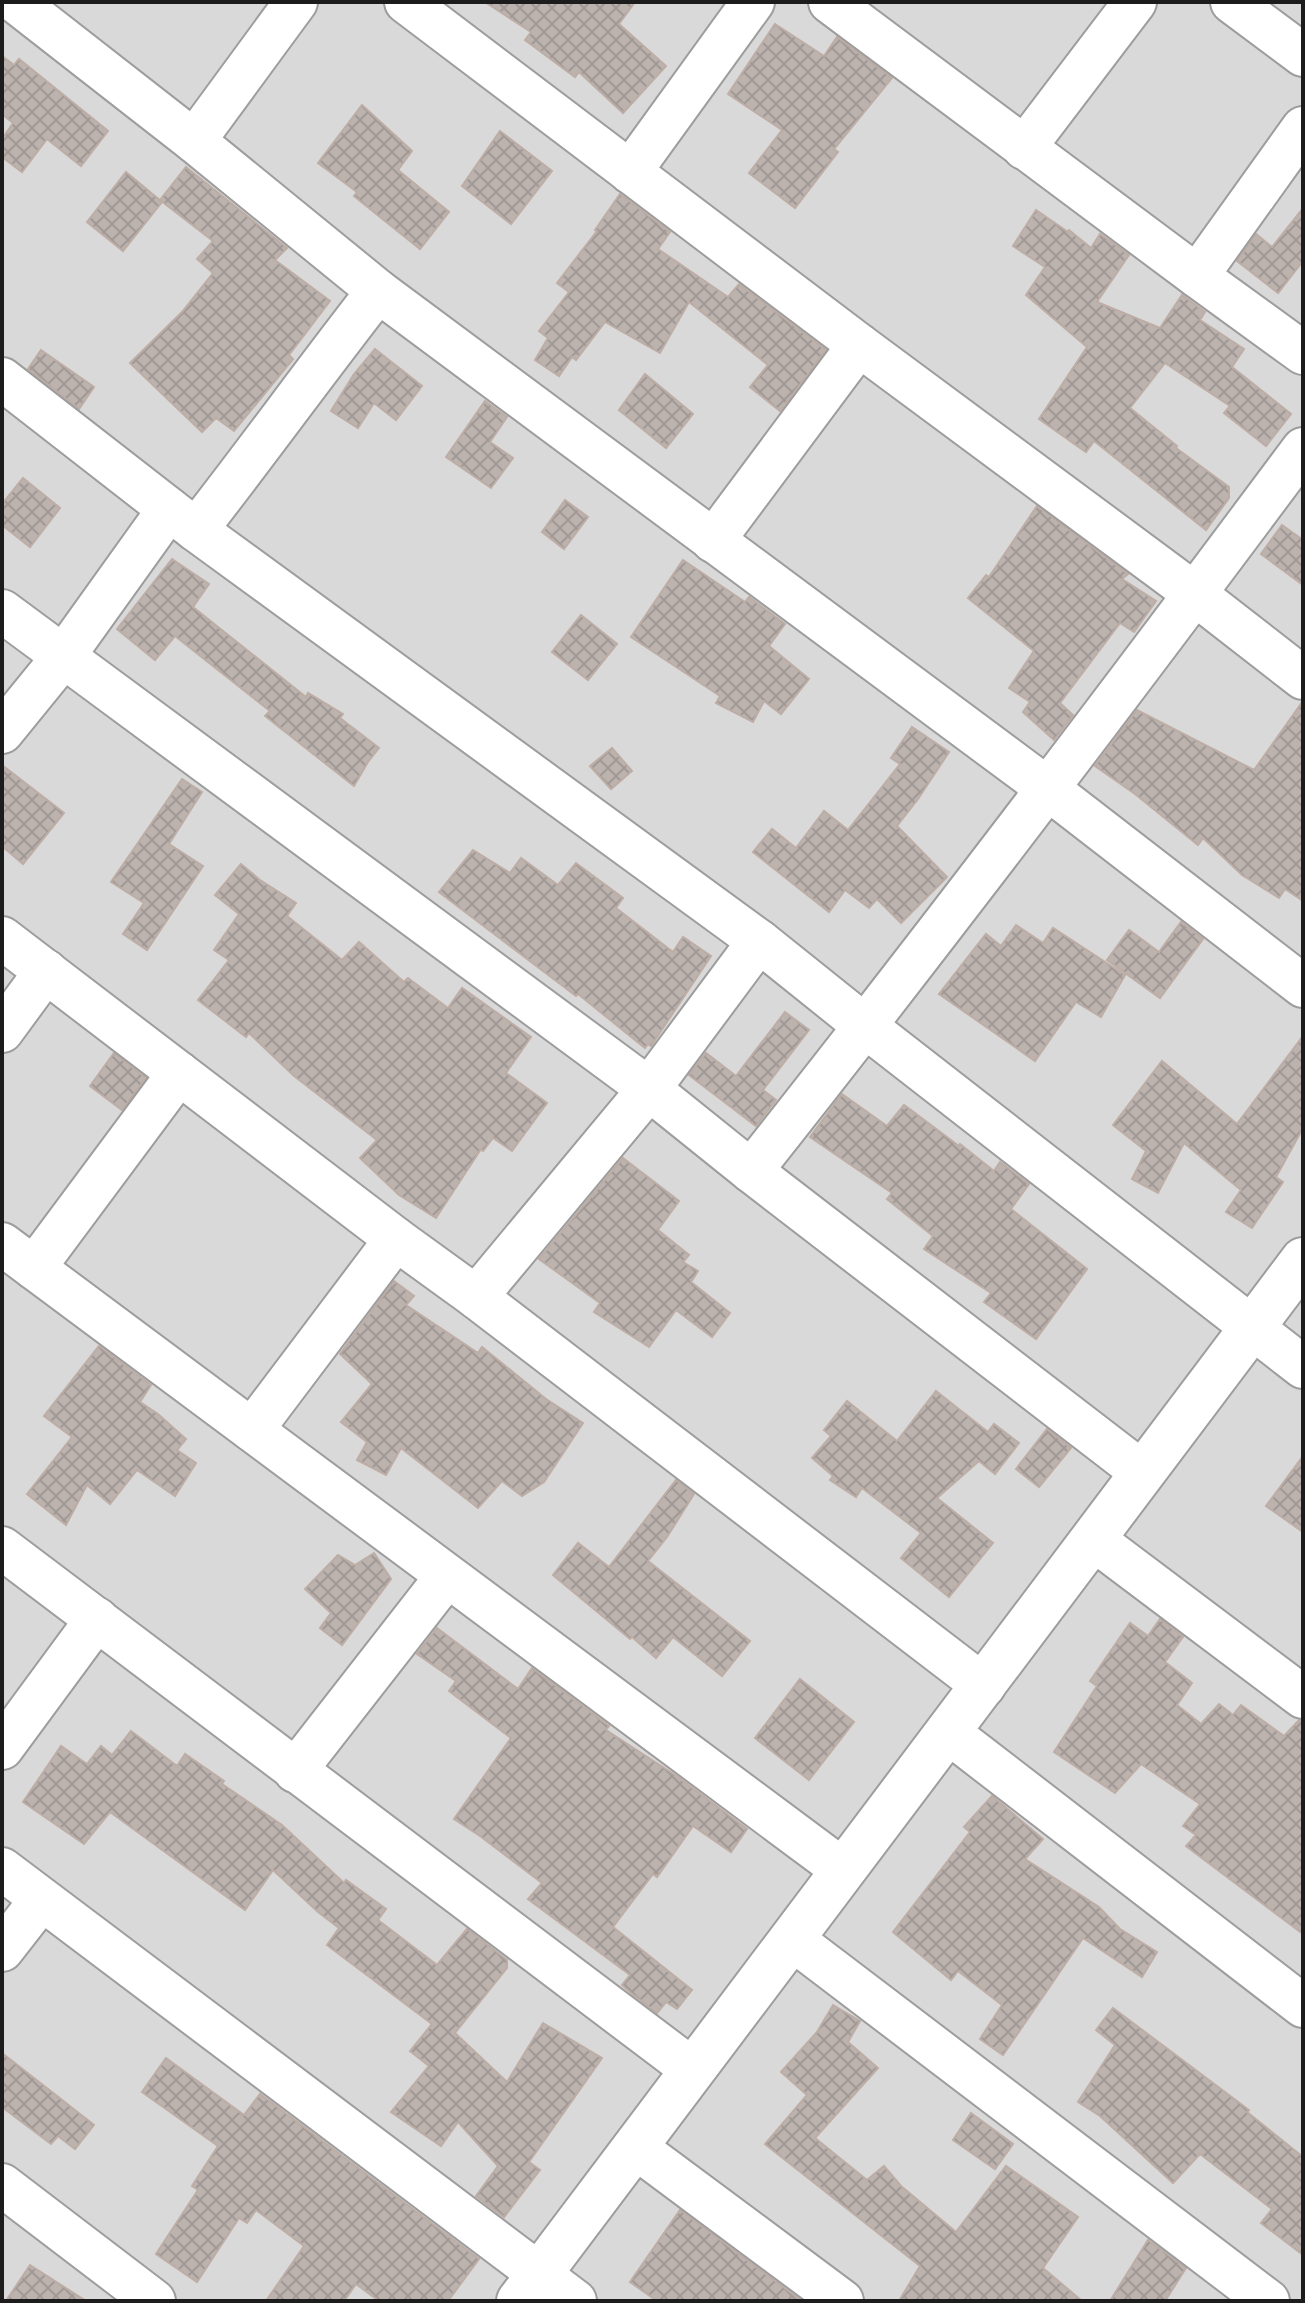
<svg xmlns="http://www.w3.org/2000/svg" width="1305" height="2303" viewBox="0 0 1305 2303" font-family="Quicksand,sans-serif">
<defs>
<pattern id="building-cross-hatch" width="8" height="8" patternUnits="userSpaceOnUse" patternTransform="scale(2)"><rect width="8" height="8" fill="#bcb3af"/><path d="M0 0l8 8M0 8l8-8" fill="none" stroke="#a19996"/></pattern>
</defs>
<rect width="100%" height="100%" fill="#ece8e2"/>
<rect fill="#dad9d9" x="2" y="2" width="1301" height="2299"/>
<g fill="url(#building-cross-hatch)" stroke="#bdada5" stroke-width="2">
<path d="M485,2H635L619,24L666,66L623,113L579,72L575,77L525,40L531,32Z"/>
<path d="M775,24L824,56L837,37L892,78L834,149L838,152L795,208L749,173L782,130L728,94Z"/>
<path d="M2,56L14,65L19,59L108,131L81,166L47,139L22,172L2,157V139L13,123L2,114Z"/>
<path d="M362,105L412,151L398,170L449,212L420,249L354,196L357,192L318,163Z"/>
<path d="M500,131L552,171L511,224L462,186Z"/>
<path d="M186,167L287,248L275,260L330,301L289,355L293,359L234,431L216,418L202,432L130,363L182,312L213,273L197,259L213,241L160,200Z"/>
<path d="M126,172L162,202L123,251L87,222Z"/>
<path d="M620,194L670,232L658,249L728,297L739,284L826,350L780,411L750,387L768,365L689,302L660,353L605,322L576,360L572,357L559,376L535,360L548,338L539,331L569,292L557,283L597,231L595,230Z"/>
<path d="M1303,208V261L1278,293L1237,261L1256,234L1272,247Z"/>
<path d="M1036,210L1068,232L1069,230L1091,248L1100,234L1129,255L1097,302L1160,328L1182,295L1205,312L1200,320L1244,349L1232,367L1291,414L1266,446L1224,413L1230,406L1165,363L1130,408L1177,446L1176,448L1229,487V498L1206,530L1094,441L1086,452L1039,419L1087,347L1026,295L1045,267L1013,246Z"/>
<path d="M375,349L422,386L396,420L374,403L358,428L331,411L354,374Z"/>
<path d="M41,350L94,387L79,409L28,369Z"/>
<path d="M645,374L693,414L666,448L619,410Z"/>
<path d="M485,401L507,417L490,442L513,458L491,488L446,457Z"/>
<path d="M23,478L60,508L30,547L2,525V504Z"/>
<path d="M565,500L588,517L564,549L542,532Z"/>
<path d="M1037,506L1128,574L1122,579L1156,601L1134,632L1120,623L1060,703L1073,715L1054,740L1023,712L1030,702L1009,688L1034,651L968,598L986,575L989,577Z"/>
<path d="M1282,525L1303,540V585L1261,554Z"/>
<path d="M172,559L209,584L193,607L306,697L308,693L343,714L340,718L379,748L368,762L354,786L265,716L270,711L175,636L155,660L117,629Z"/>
<path d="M683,560L745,602L749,597L785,624L769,646L809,679L781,714L764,701L753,722L716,703L720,696L631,637Z"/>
<path d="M581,615L617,644L588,680L552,652Z"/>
<path d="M1303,701V901L1285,889L1279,898L1242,875L1203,838L1198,845L1135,794L1095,766L1137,710L1254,770Z"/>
<path d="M912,727L949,752L918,799L897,826L947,877L901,923L877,899L869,908L845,890L829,912L753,852L772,829L796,848L824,811L848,830L900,764L891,758Z"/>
<path d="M612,748L632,771L611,789L590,766Z"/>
<path d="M2,765L64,813L23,864L2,846Z"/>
<path d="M182,779L202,792L169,844L203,866L147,950L123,934L144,903L111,882Z"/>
<path d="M473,850L510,873L521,858L558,885L576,863L623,898L616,908L673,952L683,937L711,956L651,1046L648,1044L645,1048L578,994L576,996L439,892Z"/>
<path d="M241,864L260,880L296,903L287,916L342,960L359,942L404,982L408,978L448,1008L462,988L531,1037L506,1073L547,1103L512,1151L493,1138L483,1151L481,1149L436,1218L399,1195L360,1158L377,1140L294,1076L249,1033L246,1037L198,1000L229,960L214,950L239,914L215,895Z"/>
<path d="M1181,922L1203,939L1160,998L1107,960L1129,930L1159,952Z"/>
<path d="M1016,925L1043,943L1053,928L1125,975L1101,1017L1076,1002L1035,1061L939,994L986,934L1001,946Z"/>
<path d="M785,1012L809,1030L763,1090L776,1100L756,1126L689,1075L706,1053L736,1076Z"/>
<path d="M1303,1036V1128L1276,1177L1283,1182L1252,1228L1226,1212L1241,1190L1184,1143L1158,1193L1132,1179L1146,1151L1113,1125L1162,1061L1237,1124Z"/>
<path d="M114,1053L146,1078L122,1110L90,1086Z"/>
<path d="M842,1094L887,1126L904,1105L959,1146L960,1144L994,1171L1000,1162L1029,1184L1011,1209L1087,1269L1036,1339L984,1302L991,1293L924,1249L933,1236L887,1199L892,1193L810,1137Z"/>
<path d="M623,1158L679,1201L658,1230L689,1255L683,1262L698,1271L691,1282L730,1313L712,1337L676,1310L649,1347L594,1312L600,1303L539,1259Z"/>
<path d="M394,1281L414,1296L406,1305L478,1353L482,1347L546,1399L583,1423L544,1482L522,1496L502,1481L478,1508L401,1448L386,1475L357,1460L367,1442L341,1422L372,1384L340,1354Z"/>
<path d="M99,1346L151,1385L140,1402L158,1414L186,1439L177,1450L196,1463L175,1496L137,1470L110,1504L87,1485L66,1525L27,1494L72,1437L44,1416Z"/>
<path d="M936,1391L988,1432L994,1424L1019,1443L995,1474L979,1461L937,1498L993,1543L949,1597L901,1558L921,1533L862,1488L856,1497L830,1480L833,1476L812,1458L831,1436L824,1430L847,1401L897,1441Z"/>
<path d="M1047,1429L1071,1448L1039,1487L1016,1469Z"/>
<path d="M1303,1456V1532L1266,1506Z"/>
<path d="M676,1480L694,1494L667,1537L648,1561L750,1641L722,1676L673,1637L656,1658L632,1637L630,1639L553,1575L578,1543L609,1567Z"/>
<path d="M374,1553L391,1579L342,1645L320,1628L331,1613L305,1589L338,1555L355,1565Z"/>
<path d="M1160,1619L1183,1637L1165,1662L1192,1683L1177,1705L1201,1724L1219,1704L1233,1715L1241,1705L1284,1736L1299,1720L1303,1721V1934L1186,1846L1196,1835L1183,1826L1200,1804L1141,1764L1115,1793L1054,1752L1097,1686L1090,1681L1130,1623L1148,1636Z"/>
<path d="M437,1628L518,1689L532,1668L609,1726L606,1730L675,1775L747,1829L731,1852L693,1826L657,1877L653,1874L613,1927L692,1990L677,2009L666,2002L657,2013L631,1993L622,1985L630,1975L528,1899L542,1883L480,1836L454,1819L511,1738L449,1691L456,1681L417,1654Z"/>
<path d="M800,1679L854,1722L809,1780L755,1738Z"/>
<path d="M131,1731L177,1766L185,1754L224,1781L222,1784L282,1825L344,1883L346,1880L386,1909L378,1920L437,1965L467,1929L507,1960V1968L455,2033L507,2082L543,2023L602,2058L529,2162L540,2170L504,2217L476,2196L498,2166L458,2122L441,2146L391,2112L429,2066L410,2051L432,2024L327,1945L339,1928L318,1912L273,1870L245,1910L110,1812L84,1844L23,1802L61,1746L87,1764L101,1746L112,1755Z"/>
<path d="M992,1796L1043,1839L1025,1859L1099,1907L1120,1929L1157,1952L1142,1977L1083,1938L1003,2055L980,2039L1002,2005L958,1971L951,1980L893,1932L970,1832L964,1827Z"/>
<path d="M833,2005L860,2021L848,2042L878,2068L815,2138L867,2180L884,2166L901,2186L956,2232L1006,2166L1078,2217L1043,2268L1082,2301H899L920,2266L765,2144L807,2095L781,2072L817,2032Z"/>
<path d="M1113,2008L1249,2110L1247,2112L1303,2157V2255L1261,2223L1272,2209L1200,2154L1173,2183L1100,2116L1078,2102L1115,2045L1096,2030Z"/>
<path d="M2,2053L94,2125L75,2149L58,2136L51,2144L2,2107Z"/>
<path d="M166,2058L244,2115L260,2094L479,2259L448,2301H379L356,2284L344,2301H266L304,2246L256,2210L247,2223L239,2218L197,2282L156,2254L198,2190L192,2186L218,2146L142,2092Z"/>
<path d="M971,2113L1013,2144L995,2169L953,2140Z"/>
<path d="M680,2210L802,2301H657L630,2282Z"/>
<path d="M1148,2240L1186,2268L1165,2301H1110Z"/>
<path d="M30,2265L86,2301H6Z"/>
</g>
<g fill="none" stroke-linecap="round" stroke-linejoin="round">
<defs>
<g id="minor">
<path d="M16,2L194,141L378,291L1047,788L1303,986"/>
<path d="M406,2L859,345L1195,594L1303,678"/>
<path d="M830,2L1197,276L1303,353"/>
<path d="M1232,2L1303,55"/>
<path d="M194,141L296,2"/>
<path d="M1024,148L1135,2"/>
<path d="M630,172L753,2"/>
<path d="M1197,276L1303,128"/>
<path d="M2,379L196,530L759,941L865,1026L1303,1367"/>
<path d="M196,530C258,451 316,370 378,291"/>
<path d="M713,541L859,345"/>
<path d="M2,611L649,1089L751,1171L1143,1473"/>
<path d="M2,732L63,657L169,509"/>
<path d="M2,938L396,1239L476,1297L984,1686"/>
<path d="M2,1031L46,971"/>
<path d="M751,1171C939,934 1122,692 1303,449"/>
<path d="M2,1244L843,1870"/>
<path d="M34,1268L179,1073"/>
<path d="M476,1297L649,1089L759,941"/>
<path d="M252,1430L396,1239"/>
<path d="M1093,1539L1303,1697"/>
<path d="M2,1548L693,2070"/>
<path d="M948,1732L1303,2006"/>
<path d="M2,1748L97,1619"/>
<path d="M295,1771L447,1576"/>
<path d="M2,1869L575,2301"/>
<path d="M792,1939L1268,2301"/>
<path d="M2,1950L41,1900"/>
<path d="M635,2147L842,2301"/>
<path d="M2,2185L154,2301"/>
</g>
<path id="tertiary" d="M519,2301L1303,1260"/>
</defs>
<use href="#minor" stroke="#9d9d9d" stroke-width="46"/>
<use href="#tertiary" stroke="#9d9d9d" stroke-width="48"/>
<use href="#minor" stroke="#fff" stroke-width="42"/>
<use href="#tertiary" stroke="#fff" stroke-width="44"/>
</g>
<rect width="1305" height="2303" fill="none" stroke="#1c1c1c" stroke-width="8"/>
</svg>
